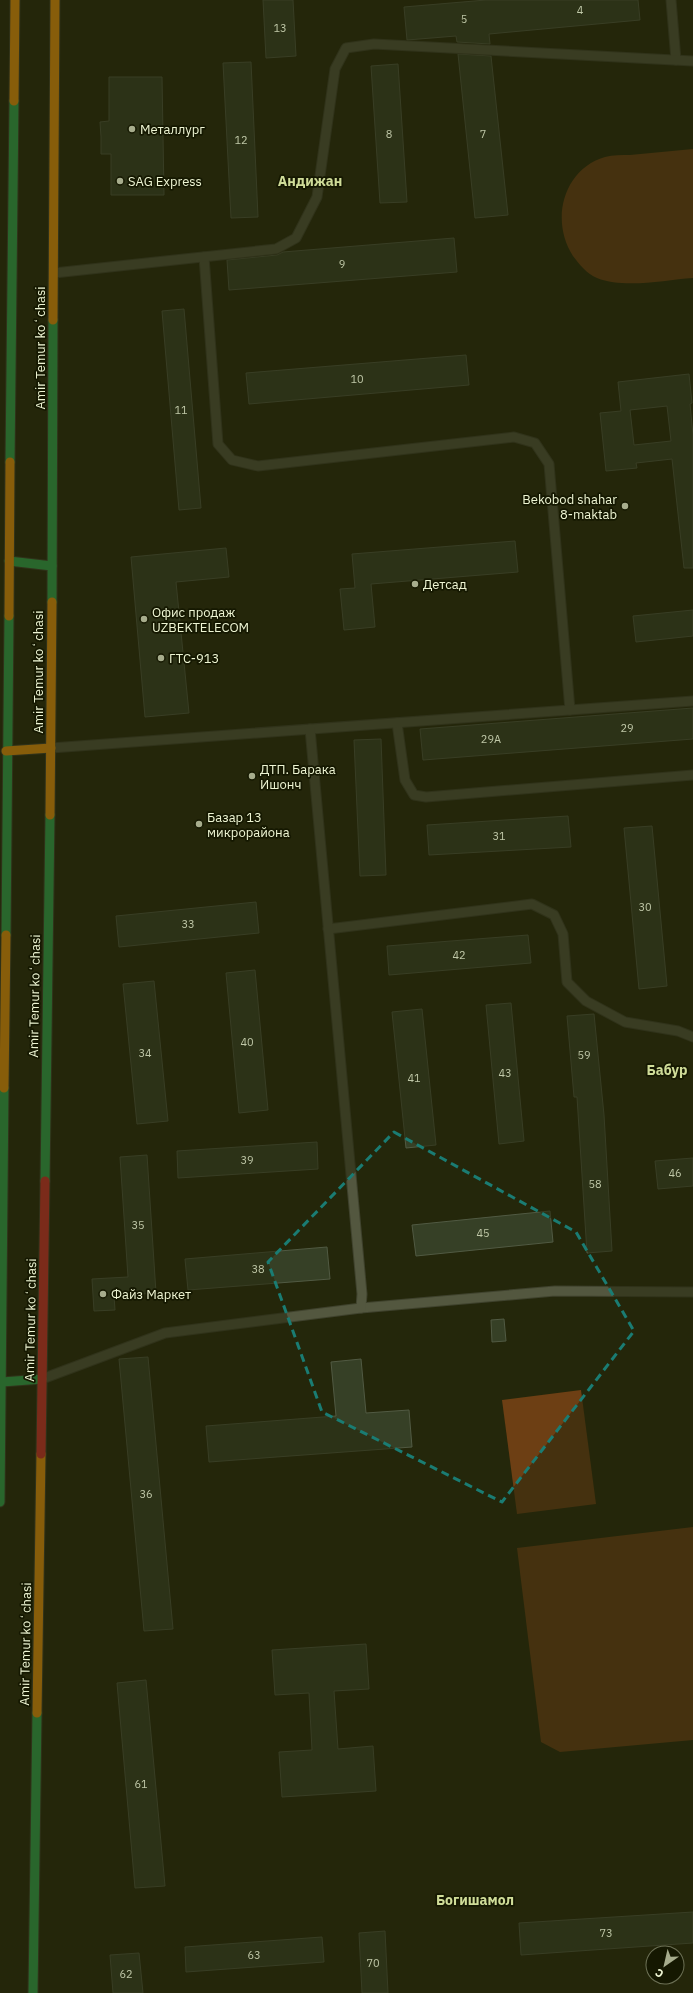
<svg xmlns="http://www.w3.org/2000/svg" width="693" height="1993" viewBox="0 0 693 1993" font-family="'IBM Plex Sans',sans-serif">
<rect width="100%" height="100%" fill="#24270b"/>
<g fill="#6d3f14">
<path d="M693,149V278C664,280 625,289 597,278C587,274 579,264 573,256C550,221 563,169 605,157C613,155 622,155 630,155C651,153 672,151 693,149Z"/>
<path d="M581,1390L596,1504L517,1514L502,1400Z"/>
<path d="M693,1527V1740L560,1752L541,1742L517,1548Z"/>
</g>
<g fill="#364026" stroke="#515a43" fill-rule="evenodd">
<path d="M263,0H293L296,56L266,58Z"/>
<path d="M486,0H638L640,20L489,34L490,44L457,42L456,36L407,40L404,7Z"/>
<path d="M458,54L491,56L508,215L475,218Z"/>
<path d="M251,62L258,217L231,218L223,63Z"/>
<path d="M398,64L407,202L380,203L371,66Z"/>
<path d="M109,77H162L164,195H111V154H101V137L100,122L109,121Z"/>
<path d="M454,238L457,272L229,290L227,260L277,255L283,252Z"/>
<path d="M184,309L201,508L179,510L162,311Z"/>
<path d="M466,355L469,385L249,404L246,373Z"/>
<path d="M689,374L692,403L690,404L693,435V568H684L672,459L636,463L637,468L606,471L600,413L621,411L618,382ZM667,406L671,441L634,445L630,410Z"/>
<path d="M515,541L518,572L371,584L375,627L344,630L340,589L355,588L352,554Z"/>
<path d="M226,548L229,577L176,582L189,713L145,717L131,557Z"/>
<path d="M693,610V636L636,642L633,616Z"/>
<path d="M693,708V739L423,760L420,729Z"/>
<path d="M381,739L386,875L360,876L354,740Z"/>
<path d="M568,816L571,847L429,855L427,825Z"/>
<path d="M652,826L667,986L639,989L624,828Z"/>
<path d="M256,902L259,933L119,947L116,916Z"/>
<path d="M528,935L531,963L389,975L387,946Z"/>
<path d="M255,970L268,1110L239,1113L226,973Z"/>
<path d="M154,981L168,1121L137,1124L123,984Z"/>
<path d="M511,1003L524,1141L499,1144L486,1005Z"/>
<path d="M422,1009L436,1145L406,1148L392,1012Z"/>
<path d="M594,1014L604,1115L612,1251L587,1253L577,1097H574L567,1016Z"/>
<path d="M317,1142L318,1169L178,1178L177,1151Z"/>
<path d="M147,1155L156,1293L114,1296L115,1310L94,1311L92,1279L128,1277L120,1157Z"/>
<path d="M693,1158V1186L658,1189L655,1161Z"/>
<path d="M550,1211L553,1242L416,1256L412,1225Z"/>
<path d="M327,1247L330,1279L188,1290L185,1259Z"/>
<path d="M504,1319L506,1341L492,1342L491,1320Z"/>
<path d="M148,1357L173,1629L144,1631L119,1359Z"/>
<path d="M361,1359L366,1413L409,1410L412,1447L209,1462L206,1426L336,1416L331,1362Z"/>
<path d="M366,1644L369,1689L334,1691L338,1749L373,1746L376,1791L282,1797L279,1752L312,1750L309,1693L275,1695L272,1650Z"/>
<path d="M146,1680L165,1886L135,1888L117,1683Z"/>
<path d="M693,1912V1943L521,1955L519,1923Z"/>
<path d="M385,1931L388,1993H362L359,1933Z"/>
<path d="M322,1937L324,1962L186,1972L185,1947Z"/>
<path d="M139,1953L143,1993H113L110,1955Z"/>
</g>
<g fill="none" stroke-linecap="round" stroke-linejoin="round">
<defs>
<g id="lane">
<path d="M671,0L676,60"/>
<path d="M204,257L218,444L232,460L258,466L514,437L535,443L549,464L570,710"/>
<path d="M54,273L276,249L296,238L317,197L335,69L346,48L374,44L693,61"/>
<path d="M397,723L405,780L414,795L426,797L693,775"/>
<path d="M51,748L693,701"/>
<path d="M328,929L532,904L554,915L563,934L567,982L586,1001L625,1022L678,1031L693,1037"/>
<path d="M361,1308L555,1291L693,1292"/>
<path d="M42,1379L165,1333L361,1308L362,1294L310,729"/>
</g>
<g id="fast">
<path d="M10,462L14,101"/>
<path d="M9,561L52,566"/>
<path d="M52,602L53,320"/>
<path d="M6,935L9,616"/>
<path d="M45,1181L50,815"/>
<path d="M2,1382L42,1379"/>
<path d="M0,1502L4,1088"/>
<path d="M33,1993L37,1713"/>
</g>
<g id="slow">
<path d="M14,101L15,0"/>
<path d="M53,320L55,0"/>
<path d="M9,616L10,462"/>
<path d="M6,751L51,748"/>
<path d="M50,815L52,602"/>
<path d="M4,1088L6,935"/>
<path d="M37,1713L41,1454"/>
</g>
<path id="jam" d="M41,1454L45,1181"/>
</defs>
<use href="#lane" stroke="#3f422d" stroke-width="11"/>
<use href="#fast" stroke="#3f422d" stroke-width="11"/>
<use href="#slow" stroke="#3f422d" stroke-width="11"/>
<use href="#jam" stroke="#3f422d" stroke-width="11"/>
<use href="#lane" stroke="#53573f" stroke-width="9"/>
<use href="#fast" stroke="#30b455" stroke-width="9"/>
<use href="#slow" stroke="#ff9f0a" stroke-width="9"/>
<use href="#jam" stroke="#e5322d" stroke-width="9"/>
</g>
<path d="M0 0H693V1993H0ZM394,1132L576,1232L634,1331L502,1502L322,1412L268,1262Z" fill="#24270b" fill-opacity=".55" fill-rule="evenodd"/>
<path fill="none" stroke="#1a7c73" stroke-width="3" stroke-dasharray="8 5" stroke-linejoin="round" d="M394,1132L576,1232L634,1331L502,1502L322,1412L268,1262Z"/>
<g fill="#a7ad8d" stroke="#151801" stroke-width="1.5">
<circle cx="132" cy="129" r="4"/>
<circle cx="120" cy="181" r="4"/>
<circle cx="625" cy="506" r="4"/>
<circle cx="415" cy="584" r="4"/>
<circle cx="144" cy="619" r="4"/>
<circle cx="161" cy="658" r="4"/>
<circle cx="252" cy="776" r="4"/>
<circle cx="199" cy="824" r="4"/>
<circle cx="103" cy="1294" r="4"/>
</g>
<g text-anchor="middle" stroke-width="3.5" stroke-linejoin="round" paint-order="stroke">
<g font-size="11" fill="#c0c8a8">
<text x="580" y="14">4</text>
<text x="464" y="23">5</text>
<text x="280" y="32">13</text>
<text x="389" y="138">8</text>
<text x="483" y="138">7</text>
<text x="241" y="144">12</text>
<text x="342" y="268">9</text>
<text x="357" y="383">10</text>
<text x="181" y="414">11</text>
<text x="627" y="732">29</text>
<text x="491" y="743">29A</text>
<text x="499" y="840">31</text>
<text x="645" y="911">30</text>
<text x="188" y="928">33</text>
<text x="459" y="959">42</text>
<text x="247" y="1046">40</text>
<text x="145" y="1057">34</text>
<text x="584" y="1059">59</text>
<text x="505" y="1077">43</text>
<text x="414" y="1082">41</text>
<text x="247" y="1164">39</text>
<text x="675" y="1177">46</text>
<text x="595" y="1188">58</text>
<text x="138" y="1229">35</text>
<text x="483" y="1237">45</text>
<text x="258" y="1273">38</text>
<text x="146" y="1498">36</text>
<text x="141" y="1788">61</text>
<text x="606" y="1937">73</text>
<text x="254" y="1959">63</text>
<text x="373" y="1967">70</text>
<text x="126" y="1978">62</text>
</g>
<g font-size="13" fill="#eef5d3" stroke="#151801" text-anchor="start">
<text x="140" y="134">Металлург</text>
<text x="128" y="186">SAG Express</text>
<text x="617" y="504" text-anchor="end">Bekobod shahar<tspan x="617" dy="15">8-maktab</tspan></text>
<text x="423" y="589">Детсад</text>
<text x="152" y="617">Офис продаж<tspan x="152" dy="15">UZBEKTELECOM</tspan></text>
<text x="169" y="663">ГТС-913</text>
<text x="260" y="774">ДТП. Барака<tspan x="260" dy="15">Ишонч</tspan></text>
<text x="207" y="822">Базар 13<tspan x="207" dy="15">микрорайона</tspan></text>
<text x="111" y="1299">Файз Маркет</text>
</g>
<g font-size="13" fill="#eef5d3" stroke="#151801">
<text transform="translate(40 348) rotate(-90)" y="5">Amir Temur koʻchasi</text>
<text transform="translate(38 672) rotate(-90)" y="5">Amir Temur koʻchasi</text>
<text transform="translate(34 996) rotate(-89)" y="5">Amir Temur koʻchasi</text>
<text transform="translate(30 1320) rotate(-89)" y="5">Amir Temur koʻchasi</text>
<text transform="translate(25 1644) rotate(-89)" y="5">Amir Temur koʻchasi</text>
</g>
<g font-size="14" font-weight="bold" fill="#cfdc98" stroke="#151801">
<text x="310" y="186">Андижан</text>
<text x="667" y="1075">Бабур</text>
<text x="475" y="1905">Богишамол</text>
</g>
</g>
<g transform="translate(665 1965) rotate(214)"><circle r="19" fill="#151801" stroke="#6c7055"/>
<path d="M0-3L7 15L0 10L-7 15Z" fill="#a7ad8d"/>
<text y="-6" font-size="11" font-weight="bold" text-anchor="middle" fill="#eef5d3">С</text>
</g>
</svg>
